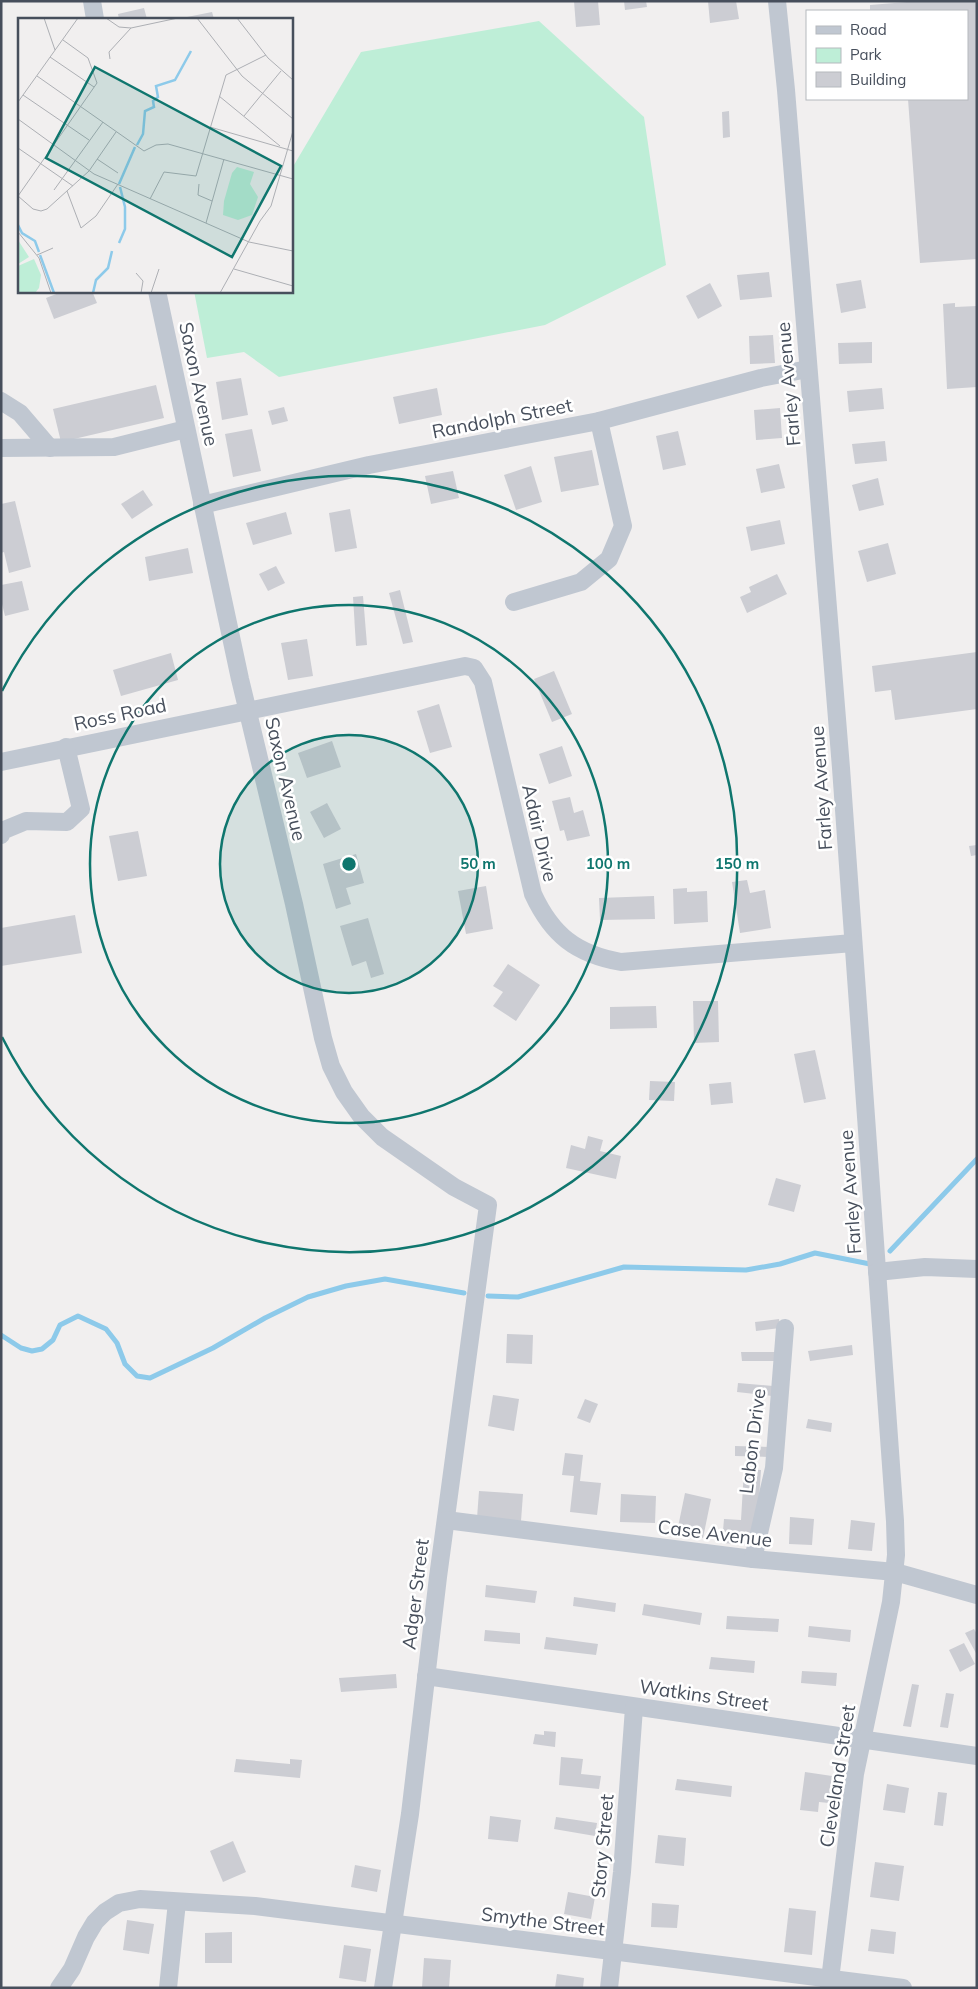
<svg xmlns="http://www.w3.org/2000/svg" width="978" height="1989" viewBox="0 0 978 1989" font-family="Mulish,sans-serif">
<rect width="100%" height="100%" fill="#f1efef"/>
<path fill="#beeed7" d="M539,21L644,117L666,265L545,325L279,377L244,352L207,358L194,291H291V170L361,52Z"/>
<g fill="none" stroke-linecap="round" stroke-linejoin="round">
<g stroke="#8dcaea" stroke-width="5">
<path d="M890,1251L977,1159"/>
<path d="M488,1296L518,1297L624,1267L746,1270L780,1264L815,1253L870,1264"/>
<path d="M1,1335L21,1348L32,1351L42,1349L53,1340L60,1325L78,1316L106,1329L117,1343L125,1364L137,1376L150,1378L213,1348L265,1318L308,1297L346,1286L385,1279L464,1293"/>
</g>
</g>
<g fill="#cccdd3">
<path d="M574,1H598L600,25L576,27Z"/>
<path d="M624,1H646L647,7L625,10Z"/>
<path d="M708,1H736L739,19L710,23Z"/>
<path d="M919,1H977V259L920,263L908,99H967V11H870V5Z"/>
<path d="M144,8L147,19H119L118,14Z"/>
<path d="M212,12L214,19H182V18Z"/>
<path d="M729,111L730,137L723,138L722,112Z"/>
<path d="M769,272L772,297L740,300L737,275Z"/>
<path d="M861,280L866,308L841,313L836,284Z"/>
<path d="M710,283L722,306L698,319L686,296Z"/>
<path d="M64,291H92L97,303L54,319L46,298Z"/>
<path d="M955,303V307L977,306V387L947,389L943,304Z"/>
<path d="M773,335L775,363L750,364L749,336Z"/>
<path d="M872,342V363L839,364L838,343Z"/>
<path d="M241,378L248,415L222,420L216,382Z"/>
<path d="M156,385L164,418L61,442L53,409Z"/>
<path d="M437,388L442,415L399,424L393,397Z"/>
<path d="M882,388L884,409L849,412L847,391Z"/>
<path d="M284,407L288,421L272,425L268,411Z"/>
<path d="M780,408L782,438L756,440L754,410Z"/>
<path d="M252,429L261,471L233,477L225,434Z"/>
<path d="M678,431L686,465L663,470L656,436Z"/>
<path d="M885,441L887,461L855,464L852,444Z"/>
<path d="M592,450L599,485L561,492L554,457Z"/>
<path d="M779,464L785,488L761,493L756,469Z"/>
<path d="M531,466L542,502L516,510L504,475Z"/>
<path d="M453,471L459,498L431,504L425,476Z"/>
<path d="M878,478L884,505L859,511L852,485Z"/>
<path d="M143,490L153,505L132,519L121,504Z"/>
<path d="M15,501L31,567L9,573L4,552L1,553V504Z"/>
<path d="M350,509L357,548L335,552L329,513Z"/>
<path d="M286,512L292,534L253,545L246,523Z"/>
<path d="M780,520L785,544L751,551L746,527Z"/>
<path d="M888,543L896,574L867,582L858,551Z"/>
<path d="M188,548L193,573L149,581L145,557Z"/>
<path d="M276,566L285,583L268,591L259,574Z"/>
<path d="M777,574L787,594L747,613L740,597L751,592L749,587Z"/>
<path d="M22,581L29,610L5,616L1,600V585Z"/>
<path d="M400,590L413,642L403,644L389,593Z"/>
<path d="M363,596L367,645L356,646L353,597Z"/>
<path d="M307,639L313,676L288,680L281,643Z"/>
<path d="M977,652V709L895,720L891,690L875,692L872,666Z"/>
<path d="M171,653L178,680L121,696L113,670Z"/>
<path d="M554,671L572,714L552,722L534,679Z"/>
<path d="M439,704L452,747L430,753L417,711Z"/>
<path d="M332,741L341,767L307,778L298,753Z"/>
<path d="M562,746L572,776L549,784L539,754Z"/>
<path d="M570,797L574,813L583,810L590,836L567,841L564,830L560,831L552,801Z"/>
<path d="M327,803L341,829L324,838L310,812Z"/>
<path d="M138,831L147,876L118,881L109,836Z"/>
<path d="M977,845V855L971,856L969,846Z"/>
<path d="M356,854L364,883L346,888L351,904L336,909L323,864Z"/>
<path d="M747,880L750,893L765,890L771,928L740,933L732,882Z"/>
<path d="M486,886L493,929L466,934L458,891Z"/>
<path d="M687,888V892L707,891L708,922L674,924L673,889Z"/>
<path d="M654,896L655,919L600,920L599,898Z"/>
<path d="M75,915L82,953L1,966V928Z"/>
<path d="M368,918L384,974L371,978L366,961L352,966L340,926Z"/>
<path d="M508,964L540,985L516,1021L493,1006L503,992L493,986Z"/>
<path d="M693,1001H718L719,1042L694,1043Z"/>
<path d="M656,1006L657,1028L610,1029V1007Z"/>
<path d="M815,1050L826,1099L804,1103L794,1054Z"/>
<path d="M650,1081L675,1082L674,1101L649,1100Z"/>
<path d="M731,1082L733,1103L711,1105L709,1084Z"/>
<path d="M588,1136L603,1140L600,1151L621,1156L616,1179L566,1168L571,1145L585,1149Z"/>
<path d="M776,1178L801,1185L794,1212L768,1205Z"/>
<path d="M779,1319L780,1328L756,1331L755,1322Z"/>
<path d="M507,1334L533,1335L532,1364L506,1363Z"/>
<path d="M852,1345L853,1355L810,1361L808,1351Z"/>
<path d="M741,1352H777V1361H742Z"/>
<path d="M738,1383L773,1386L772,1396L737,1392Z"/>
<path d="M493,1395L519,1399L514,1431L488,1426Z"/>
<path d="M585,1399L598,1404L590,1423L577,1418Z"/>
<path d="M808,1419L832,1423L831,1432L806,1428Z"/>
<path d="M735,1446L771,1447L770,1457L735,1456Z"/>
<path d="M565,1453L583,1455L580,1481L601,1483L597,1515L570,1512L574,1476L562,1475Z"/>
<path d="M744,1469L761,1470L756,1545L722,1543L724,1519L741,1520Z"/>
<path d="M479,1491L523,1494L521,1521L477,1518Z"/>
<path d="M685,1493L711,1499L703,1538L677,1532Z"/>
<path d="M621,1494L656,1496L655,1523L620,1522Z"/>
<path d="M790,1517L814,1519L812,1545L789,1544Z"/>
<path d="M851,1520L875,1523L872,1551L848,1549Z"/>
<path d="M486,1585L537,1591L535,1603L485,1597Z"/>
<path d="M574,1597L616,1603L615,1612L573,1606Z"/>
<path d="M644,1604L702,1613L700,1625L642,1615Z"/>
<path d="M727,1616L779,1619L778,1632L726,1629Z"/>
<path d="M809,1626L851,1630L850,1642L808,1637Z"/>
<path d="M974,1629L977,1634V1655L965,1633Z"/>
<path d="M485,1630L520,1633V1644L484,1641Z"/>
<path d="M546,1637L598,1644L596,1655L544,1649Z"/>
<path d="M964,1643L975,1664L960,1672L949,1650Z"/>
<path d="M711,1657L755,1661L754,1673L709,1669Z"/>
<path d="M802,1671L837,1673L836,1686L801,1683Z"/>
<path d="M396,1674L397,1688L341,1692L339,1678Z"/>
<path d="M912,1684L919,1685L911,1727L903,1726Z"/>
<path d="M946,1693L954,1694L948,1728L940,1727Z"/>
<path d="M544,1731L556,1732L555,1747L533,1744L535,1734L544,1735Z"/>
<path d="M561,1757L583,1759L581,1774L601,1776L599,1789L559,1785Z"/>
<path d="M236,1759L290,1764V1759L302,1760L300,1778L234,1772Z"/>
<path d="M805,1772L832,1776L829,1803L819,1802L818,1812L800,1810Z"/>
<path d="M677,1779L732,1786L731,1797L675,1790Z"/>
<path d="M887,1784L909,1788L905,1813L883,1810Z"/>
<path d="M938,1792L947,1793L943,1826L934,1825Z"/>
<path d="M490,1816L521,1820L518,1842L488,1839Z"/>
<path d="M556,1817L597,1823L595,1836L554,1829Z"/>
<path d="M658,1835L686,1838L684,1866L655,1863Z"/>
<path d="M233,1841L246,1872L223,1882L210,1851Z"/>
<path d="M875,1862L904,1866L899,1901L870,1897Z"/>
<path d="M355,1865L381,1870L377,1892L351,1887Z"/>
<path d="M568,1892L595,1897L591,1919L564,1914Z"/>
<path d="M652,1903L679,1905L677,1928L651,1927Z"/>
<path d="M789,1908L816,1911L812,1955L784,1952Z"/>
<path d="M127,1920L154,1924L149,1954L123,1950Z"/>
<path d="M871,1929L896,1932L894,1954L868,1951Z"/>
<path d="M232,1932V1963H205V1933Z"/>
<path d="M344,1945L371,1949L366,1982L339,1978Z"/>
<path d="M424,1958L451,1960L449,1988H422Z"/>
<path d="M557,1974L584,1978L583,1988H555Z"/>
</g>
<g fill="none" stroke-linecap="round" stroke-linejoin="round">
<g stroke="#c0c7d1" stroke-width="18">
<path d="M92,1L95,19"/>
<path d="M777,1L786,90L841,768L895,1521L896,1555L891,1602L855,1774L829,1988"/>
<path d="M157,291L240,679L294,904L323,1038L331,1066L344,1092L361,1116L382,1137L454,1187L488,1205L438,1577L410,1814L383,1988"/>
<path d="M1,401L20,413L50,448"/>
<path d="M1,448L114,447L186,429"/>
<path d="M202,505L369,465L599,421L761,378L808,369"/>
<path d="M514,602L581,582L609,559L623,526L599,421"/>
<path d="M1,762L465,666L474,668L483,682L533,894C552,935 576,954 621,962L853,943"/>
<path d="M1,835L2,831L26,821L67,822L81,809L66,747"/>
<path d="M877,1272L925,1267L977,1269"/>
<path d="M446,1520L753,1559L895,1572L977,1595"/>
<path d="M753,1559L774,1468L785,1328"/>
<path d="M426,1676L977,1756"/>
<path d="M59,1988L72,1969L86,1937L95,1922L105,1912L119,1903L140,1899L255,1906L903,1988"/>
<path d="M168,1988L177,1902"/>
<path d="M609,1988L622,1872L634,1708"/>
</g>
</g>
<circle cx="349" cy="864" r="129" fill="#0f766e" fill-opacity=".12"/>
<g fill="none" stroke="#0f766e" stroke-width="2.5">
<circle cx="349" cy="864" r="129"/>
<circle cx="349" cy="864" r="259"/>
<path d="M2 691A388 388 0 1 1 2 1037"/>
</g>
<g text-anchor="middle" stroke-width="5" stroke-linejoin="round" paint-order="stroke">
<g font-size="19" fill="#474f5c" stroke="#fff">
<text transform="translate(199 384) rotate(78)" y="7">Saxon Avenue</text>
<text transform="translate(788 384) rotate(-95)" y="7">Farley Avenue</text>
<text transform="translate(502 418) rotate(-11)" y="7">Randolph Street</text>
<text transform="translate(120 714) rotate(-12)" y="7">Ross Road</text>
<text transform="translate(286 779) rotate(77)" y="7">Saxon Avenue</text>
<text transform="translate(821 788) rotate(-94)" y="7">Farley Avenue</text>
<text transform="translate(540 833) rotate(77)" y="7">Adair Drive</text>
<text transform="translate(850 1192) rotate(-94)" y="7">Farley Avenue</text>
<text transform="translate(752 1441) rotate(-83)" y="7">Labon Drive</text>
<text transform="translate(715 1533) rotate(7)" y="7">Case Avenue</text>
<text transform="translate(415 1594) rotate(-83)" y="7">Adger Street</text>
<text transform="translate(704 1695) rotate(8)" y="7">Watkins Street</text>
<text transform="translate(837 1776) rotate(-81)" y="7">Cleveland Street</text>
<text transform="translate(602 1846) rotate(-85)" y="7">Story Street</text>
<text transform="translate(543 1921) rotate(7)" y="7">Smythe Street</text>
</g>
</g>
<g transform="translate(18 18)">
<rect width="275" height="275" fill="#f1efef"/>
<path d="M219,149L236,154L232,166L240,179L234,197L220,202L205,197L206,183L214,155ZM0,222L11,239L0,246ZM16,241L23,257L21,270L17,275H0V248Z" fill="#beeed7"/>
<path fill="none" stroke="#8dcaea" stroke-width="2.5" d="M119,127L125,116L127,93L136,89L135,83L140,79L138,68L157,62L173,33M101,166L117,129M0,207L4,215L17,223L21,234M101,225L107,211V189L102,169M22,237L36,275M75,275L78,262L90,250L94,233"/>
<path fill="none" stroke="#adafb4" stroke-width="1" d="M26,0L37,32M88,0L101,9L113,10L160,0M179,0L224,58L275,101M219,0L250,40L275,62M32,39L76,69M92,41L91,34L113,10M19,58L126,133L138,127L150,126L275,161M5,77L71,122M201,78L262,128M0,84L60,0M226,98L263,53M0,101L76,156L231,224L275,233M192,109L275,133M0,130L55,168M79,141L100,155M181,166L180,177L194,183M36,172L85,104M49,173L63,210L78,198L100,166M0,178L79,65L70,40L45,22M0,178L15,191L23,193L29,191L71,153L98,114M132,181L146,154L178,158L208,57L248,37M188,205L206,141M0,214L21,240L33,275M19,237L35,230M216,251L275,268M118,255L125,263L123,275M133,275L141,251M202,275L242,203L253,188L275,113"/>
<path fill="#0f766e" fill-opacity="0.15" stroke="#0f766e" stroke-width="2.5" d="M77,49L263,148L214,239L28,140Z"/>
<rect width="275" height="275" fill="none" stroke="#474f5c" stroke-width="2.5"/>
</g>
<circle cx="349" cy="864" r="8" fill="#0f766e" stroke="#fff" stroke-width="2.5"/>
<g font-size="15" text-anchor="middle" font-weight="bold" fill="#0f766e" stroke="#fff" stroke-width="5" stroke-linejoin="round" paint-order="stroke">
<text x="478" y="869">50 m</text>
<text x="608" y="869">100 m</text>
<text x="737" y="869">150 m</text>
</g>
<rect width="978" height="1989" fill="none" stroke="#474f5c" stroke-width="5"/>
<rect x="806" y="10" width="162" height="90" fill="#ffffff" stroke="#b5b9be"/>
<rect x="816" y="26" width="25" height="8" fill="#c0c7d1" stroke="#b5b9be"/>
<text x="850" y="35" font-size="15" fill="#474f5c">Road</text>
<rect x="816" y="48" width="25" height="15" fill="#beeed7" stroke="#b5b9be"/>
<text x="850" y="60" font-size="15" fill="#474f5c">Park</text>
<rect x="816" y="72" width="25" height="15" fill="#cccdd3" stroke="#b5b9be"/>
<text x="850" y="85" font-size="15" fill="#474f5c">Building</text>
</svg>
